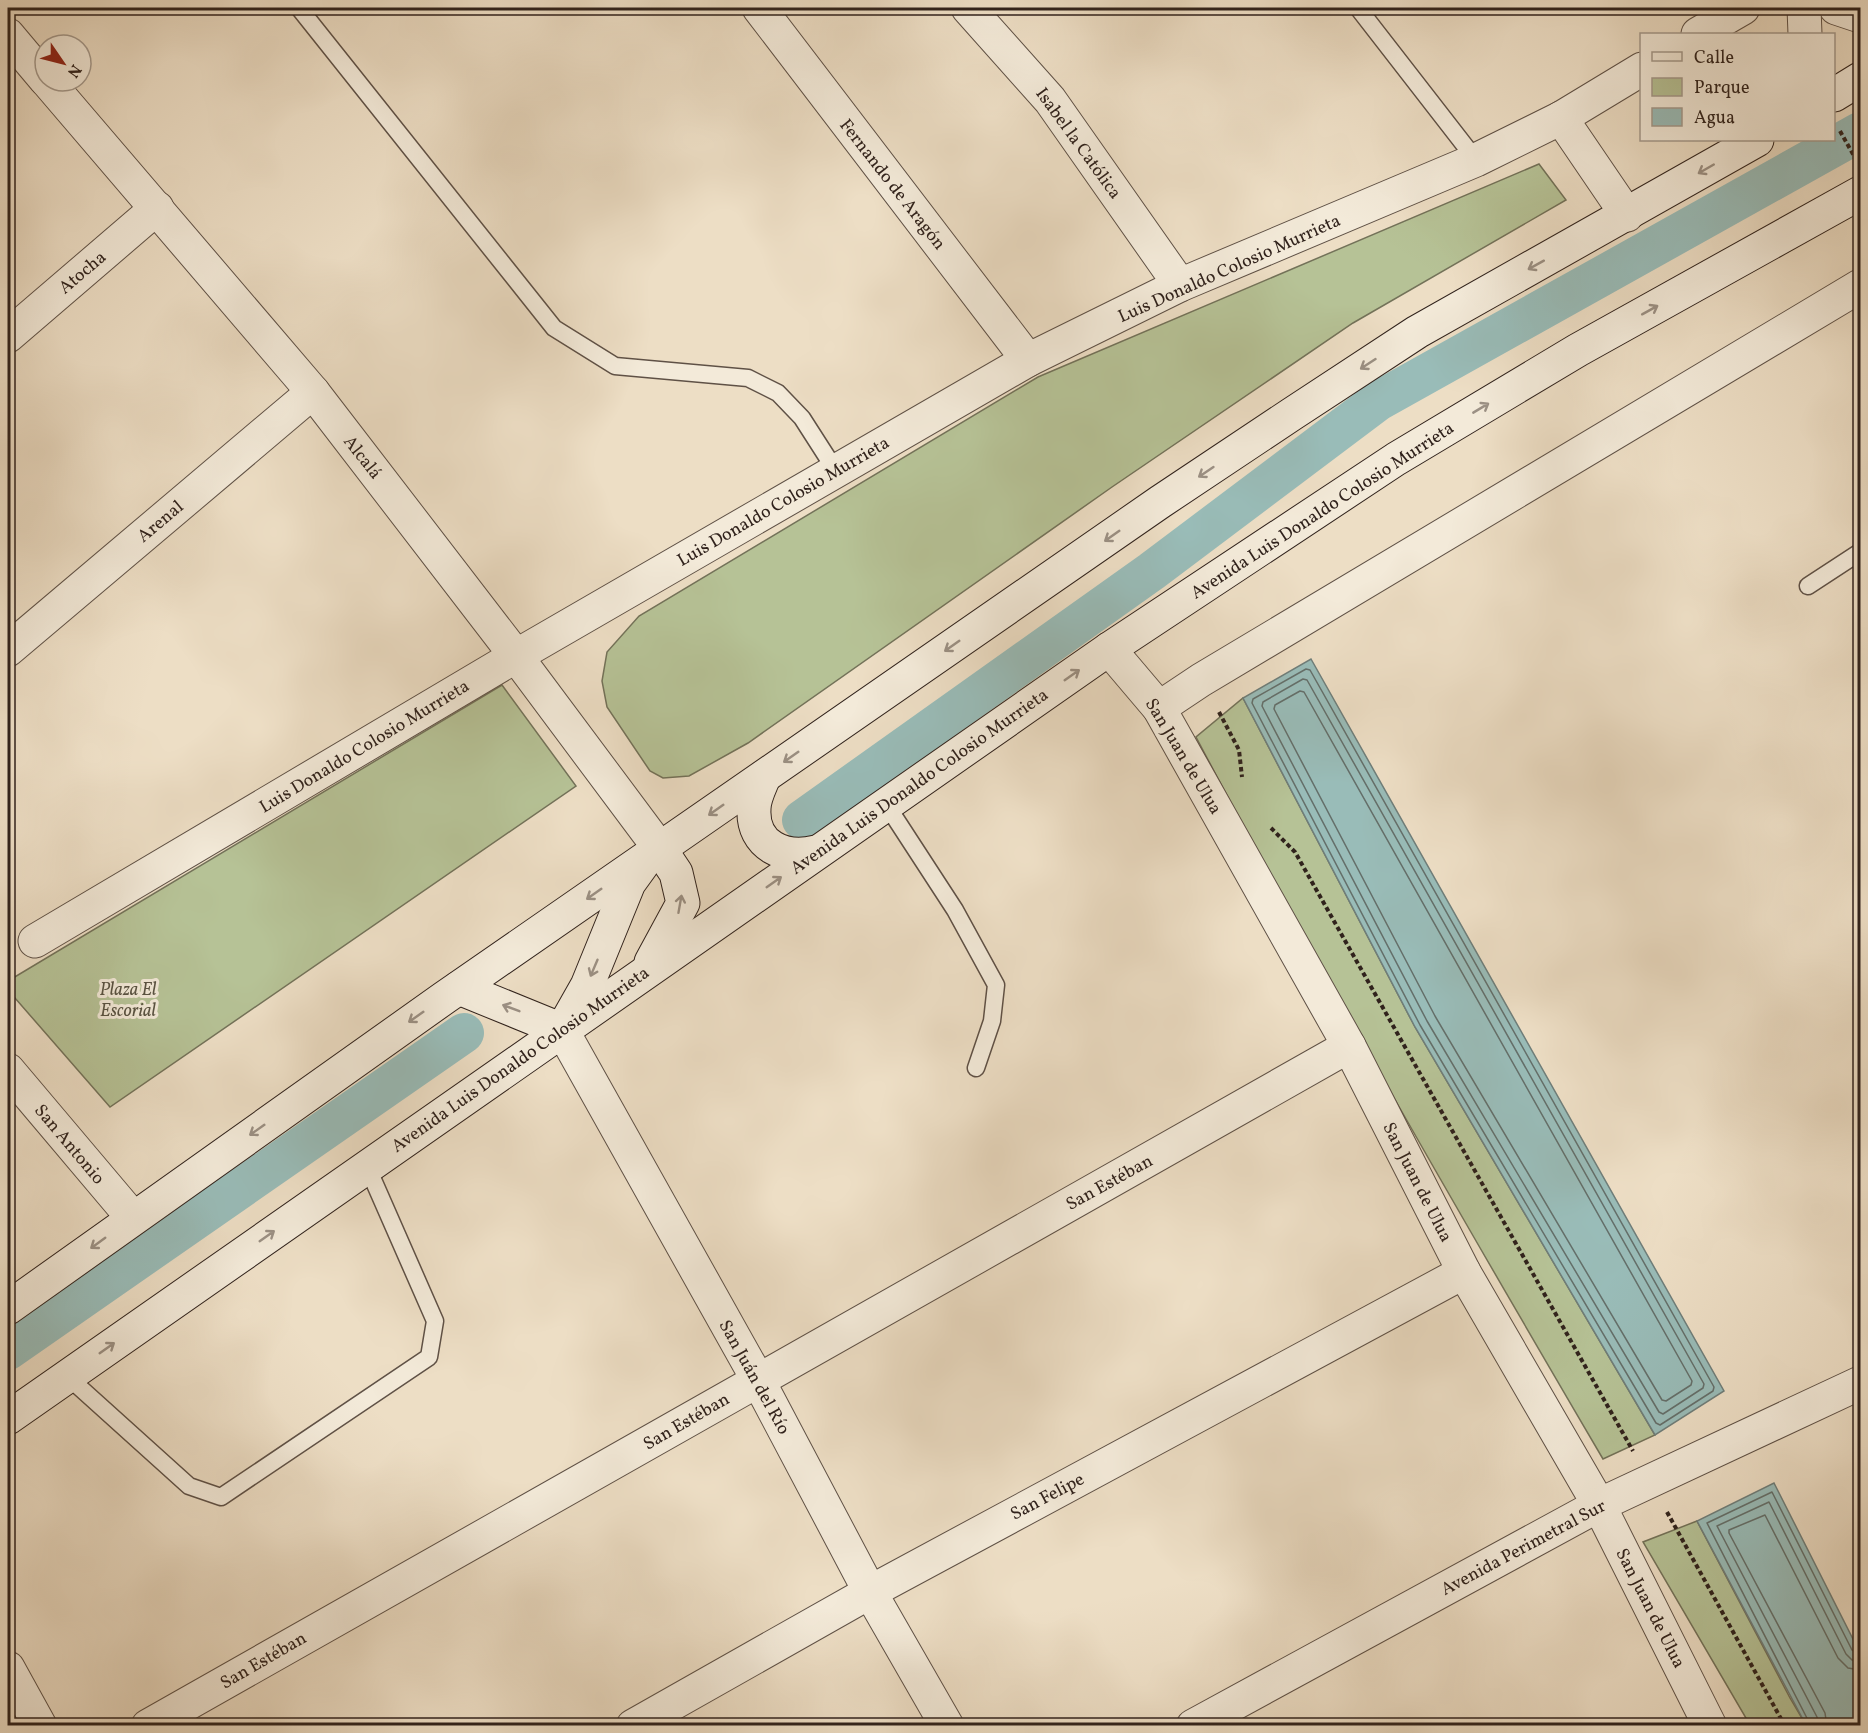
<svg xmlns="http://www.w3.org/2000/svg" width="1868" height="1733" viewBox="0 0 1868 1733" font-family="Vollkorn,serif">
<rect width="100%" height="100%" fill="#eddec5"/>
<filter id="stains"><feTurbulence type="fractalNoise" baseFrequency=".00333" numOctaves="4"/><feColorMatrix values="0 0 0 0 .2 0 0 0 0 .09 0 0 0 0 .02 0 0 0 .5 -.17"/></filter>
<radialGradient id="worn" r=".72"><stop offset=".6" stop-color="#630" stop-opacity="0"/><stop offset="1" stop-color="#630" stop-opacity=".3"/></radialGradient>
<g fill="#b6c296" stroke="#737259" stroke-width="1.5">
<path d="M1539,164L1566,200L1353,323L1112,487L748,743L689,776L663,778L650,771L607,707L602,681L607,652L639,616L1038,377Z"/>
<path d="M502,685L576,786L110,1107L8,990V981Z"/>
<path d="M1243,698L1415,1027L1655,1435L1603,1459C1463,1220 1325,982 1196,737Z"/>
<path d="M1697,1521L1790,1698L1806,1725H1750L1643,1542Z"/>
</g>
<g fill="#99bcb8" stroke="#6f7e7a" stroke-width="1.5">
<path d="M1311,659L1724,1391L1655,1435L1415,1027L1243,698Z"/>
<path d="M1774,1483L1860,1653V1725H1806L1697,1521Z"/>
</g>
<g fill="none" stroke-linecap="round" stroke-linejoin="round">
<g stroke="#646f6a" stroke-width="1.5">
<path d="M1306,669L1310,670L1714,1387L1713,1391L1660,1425L1656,1423L1420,1025L1252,703L1253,699Z"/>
<path d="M1303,679L1307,680L1704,1384L1703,1388L1663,1414L1659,1412L1427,1021L1262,706L1263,702Z"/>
<path d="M1300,691L1304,692L1692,1381L1691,1385L1666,1401L1662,1400L1435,1016L1274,709L1275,705Z"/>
<path d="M1811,1726L1707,1523L1772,1492L1852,1650L1860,1654"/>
<path d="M1818,1726L1817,1717L1717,1526L1769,1502L1846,1654L1852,1660L1860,1661"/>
<path d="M1827,1726L1825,1713L1729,1533V1530L1765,1515L1838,1658L1848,1668L1860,1670"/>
</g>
<g stroke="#99bcb8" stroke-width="40">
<path d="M802,820L1152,571L1378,401L1860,132"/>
<path d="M8,1350L464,1033"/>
</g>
<defs>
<g id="service">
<path d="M299,8L554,328L615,366L748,378L778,393L802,418L836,471"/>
<path d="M1358,8L1476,160"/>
<path d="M1808,586L1860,552"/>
<path d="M886,804L955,910L996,985L992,1021L976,1068"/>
<path d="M67,1376L189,1486L221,1497L429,1357L435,1321L367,1166"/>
</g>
<g id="minor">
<path d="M759,8L1028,360"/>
<path d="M968,8L1050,100L1180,285"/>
<path d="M1804,8L1805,34"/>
<path d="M1836,8L1860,16"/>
<path d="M1698,34L1743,8"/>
<path d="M8,35L45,79"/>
<path d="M47,81L313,392L516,656L660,849"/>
<path d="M1561,118L1627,215"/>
<path d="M8,336L157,208"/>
<path d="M1109,649L1159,708L1349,1046L1464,1272L1599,1505L1710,1726"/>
<path d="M8,650L313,392"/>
<path d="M1159,708L1201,680L1860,286"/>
<path d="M35,941L516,656L1028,360L1180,285L1476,160L1561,118L1642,69"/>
<path d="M8,1070L133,1218"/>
<path d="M8,1668L40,1726"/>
<path d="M148,1726L1349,1046"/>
<path d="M633,1726L870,1592L1464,1272"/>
</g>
<g id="tertiary">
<path d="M562,1030L758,1380L870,1592L947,1726"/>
<path d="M1193,1726L1599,1505L1860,1383"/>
</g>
<g id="secondary">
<path d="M1834,95L1860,79"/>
<path d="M764,777C760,787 754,798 754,809C752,846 785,860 816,852"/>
<path d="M651,962L683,903L676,873L660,849"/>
<path d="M459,988L562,1030L587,986L629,883L642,865"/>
<path d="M8,1308L444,998L1160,502L1292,414L1417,332L1757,140"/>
<path d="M8,1418L1109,649L1396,459L1578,350L1860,193"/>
</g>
</defs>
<use href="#service" stroke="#5f5146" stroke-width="19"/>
<use href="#minor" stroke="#5f5146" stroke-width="35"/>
<use href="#tertiary" stroke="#5f5146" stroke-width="35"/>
<use href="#secondary" stroke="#30221c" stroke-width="35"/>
<g stroke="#30221c" stroke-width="4" stroke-dasharray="4.5 3" stroke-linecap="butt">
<path d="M1840,131L1854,156"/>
<path d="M1219,712L1239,750L1242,777"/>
<path d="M1271,828L1295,852L1633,1451"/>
<path d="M1667,1512L1785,1726"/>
</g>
<use href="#service" stroke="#f3ead9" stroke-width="16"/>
<use href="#minor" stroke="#f3ead9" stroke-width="33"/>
<use href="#tertiary" stroke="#f3ead9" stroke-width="33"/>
<use href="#secondary" stroke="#f3ead9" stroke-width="33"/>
</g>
<defs><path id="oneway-shaft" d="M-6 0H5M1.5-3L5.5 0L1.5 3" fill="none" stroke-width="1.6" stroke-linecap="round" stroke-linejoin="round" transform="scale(1.5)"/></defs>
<g stroke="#9b9084">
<use href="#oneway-shaft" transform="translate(1706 169) rotate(150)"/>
<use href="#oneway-shaft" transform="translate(1536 265) rotate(151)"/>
<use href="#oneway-shaft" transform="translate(1650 310) rotate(-29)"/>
<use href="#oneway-shaft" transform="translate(1368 364) rotate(147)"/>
<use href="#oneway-shaft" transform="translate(1481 408) rotate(-31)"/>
<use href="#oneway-shaft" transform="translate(1206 472) rotate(146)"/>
<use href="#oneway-shaft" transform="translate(1112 536) rotate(145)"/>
<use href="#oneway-shaft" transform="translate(952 646) rotate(145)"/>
<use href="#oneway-shaft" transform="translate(1072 675) rotate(-35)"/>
<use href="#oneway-shaft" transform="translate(791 757) rotate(145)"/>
<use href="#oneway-shaft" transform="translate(716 810) rotate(145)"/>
<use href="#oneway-shaft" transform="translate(774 882) rotate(-35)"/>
<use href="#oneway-shaft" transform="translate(594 894) rotate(145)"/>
<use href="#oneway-shaft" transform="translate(680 904) rotate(-80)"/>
<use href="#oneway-shaft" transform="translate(594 968) rotate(113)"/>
<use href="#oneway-shaft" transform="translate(511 1008) rotate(-159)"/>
<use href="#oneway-shaft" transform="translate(416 1017) rotate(145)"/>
<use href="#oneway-shaft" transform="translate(257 1130) rotate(145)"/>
<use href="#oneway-shaft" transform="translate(267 1236) rotate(-35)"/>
<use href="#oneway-shaft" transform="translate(98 1243) rotate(144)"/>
<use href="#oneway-shaft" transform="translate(107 1348) rotate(-35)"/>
</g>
<g text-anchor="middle" stroke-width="6" stroke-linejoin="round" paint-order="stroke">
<g font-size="18" fill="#30221c" stroke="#f3ead9">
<text transform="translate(1079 143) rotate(54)" y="6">Isabel la Católica</text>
<text transform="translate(893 184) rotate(52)" y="6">Fernando de Aragón</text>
<text transform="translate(1229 268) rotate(-24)" y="6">Luis Donaldo Colosio Murrieta</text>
<text transform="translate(82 272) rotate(-40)" y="6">Atocha</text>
<text transform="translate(363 457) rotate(52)" y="6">Alcalá</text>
<text transform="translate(783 501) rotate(-30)" y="6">Luis Donaldo Colosio Murrieta</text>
<text transform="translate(1322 510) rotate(-33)" y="6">Avenida Luis Donaldo Colosio Murrieta</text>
<text transform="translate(160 521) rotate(-40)" y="6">Arenal</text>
<text transform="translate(364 746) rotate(-31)" y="6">Luis Donaldo Colosio Murrieta</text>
<text transform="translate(1184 756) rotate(59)" y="6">San Juan de Ulua</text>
<text transform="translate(919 781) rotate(-35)" y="6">Avenida Luis Donaldo Colosio Murrieta</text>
<text transform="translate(520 1059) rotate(-35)" y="6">Avenida Luis Donaldo Colosio Murrieta</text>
<text transform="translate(70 1144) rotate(50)" y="6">San Antonio</text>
<text transform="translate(1109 1182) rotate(-29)" y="6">San Estéban</text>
<text transform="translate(1418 1182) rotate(63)" y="6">San Juan de Ulua</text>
<text transform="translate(755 1377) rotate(61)" y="6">San Juán del Río</text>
<text transform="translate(686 1421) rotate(-30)" y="6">San Estéban</text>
<text transform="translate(1047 1496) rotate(-28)" y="6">San Felipe</text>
<text transform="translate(1523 1547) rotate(-28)" y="6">Avenida Perimetral Sur</text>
<text transform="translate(1651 1608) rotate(63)" y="6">San Juan de Ulua</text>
<text transform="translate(263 1660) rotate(-30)" y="6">San Estéban</text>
</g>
<g font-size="18" font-style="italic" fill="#585241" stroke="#f3ead9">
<text x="128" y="995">Plaza El<tspan x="128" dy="21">Escorial</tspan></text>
</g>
</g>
<rect width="1868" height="1733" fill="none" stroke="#eddec5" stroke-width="30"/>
<rect x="9" y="9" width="1850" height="1715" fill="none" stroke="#30221c" stroke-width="3"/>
<rect x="15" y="15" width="1838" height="1703" fill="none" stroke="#30221c" stroke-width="1.5"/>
<rect x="1640" y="33" width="195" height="108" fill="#f3ead9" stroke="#a59a8d" stroke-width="1.5"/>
<rect x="1652" y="52" width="30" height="9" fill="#f3ead9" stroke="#a59a8d" stroke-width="1.5"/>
<text x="1694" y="63" font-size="18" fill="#30221c">Calle</text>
<rect x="1652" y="78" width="30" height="18" fill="#b6c296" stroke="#a59a8d" stroke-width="1.5"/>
<text x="1694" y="93" font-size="18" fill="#30221c">Parque</text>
<rect x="1652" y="108" width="30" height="18" fill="#99bcb8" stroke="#a59a8d" stroke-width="1.5"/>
<text x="1694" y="123" font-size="18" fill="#30221c">Agua</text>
<g transform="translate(63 63) rotate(125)"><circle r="28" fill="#f3ead9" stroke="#a59a8d" stroke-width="1.5"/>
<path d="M0-4.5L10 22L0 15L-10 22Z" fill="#8f2418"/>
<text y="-9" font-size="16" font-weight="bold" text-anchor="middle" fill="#30221c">N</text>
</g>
<rect width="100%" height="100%" filter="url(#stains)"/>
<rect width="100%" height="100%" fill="url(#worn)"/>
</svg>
